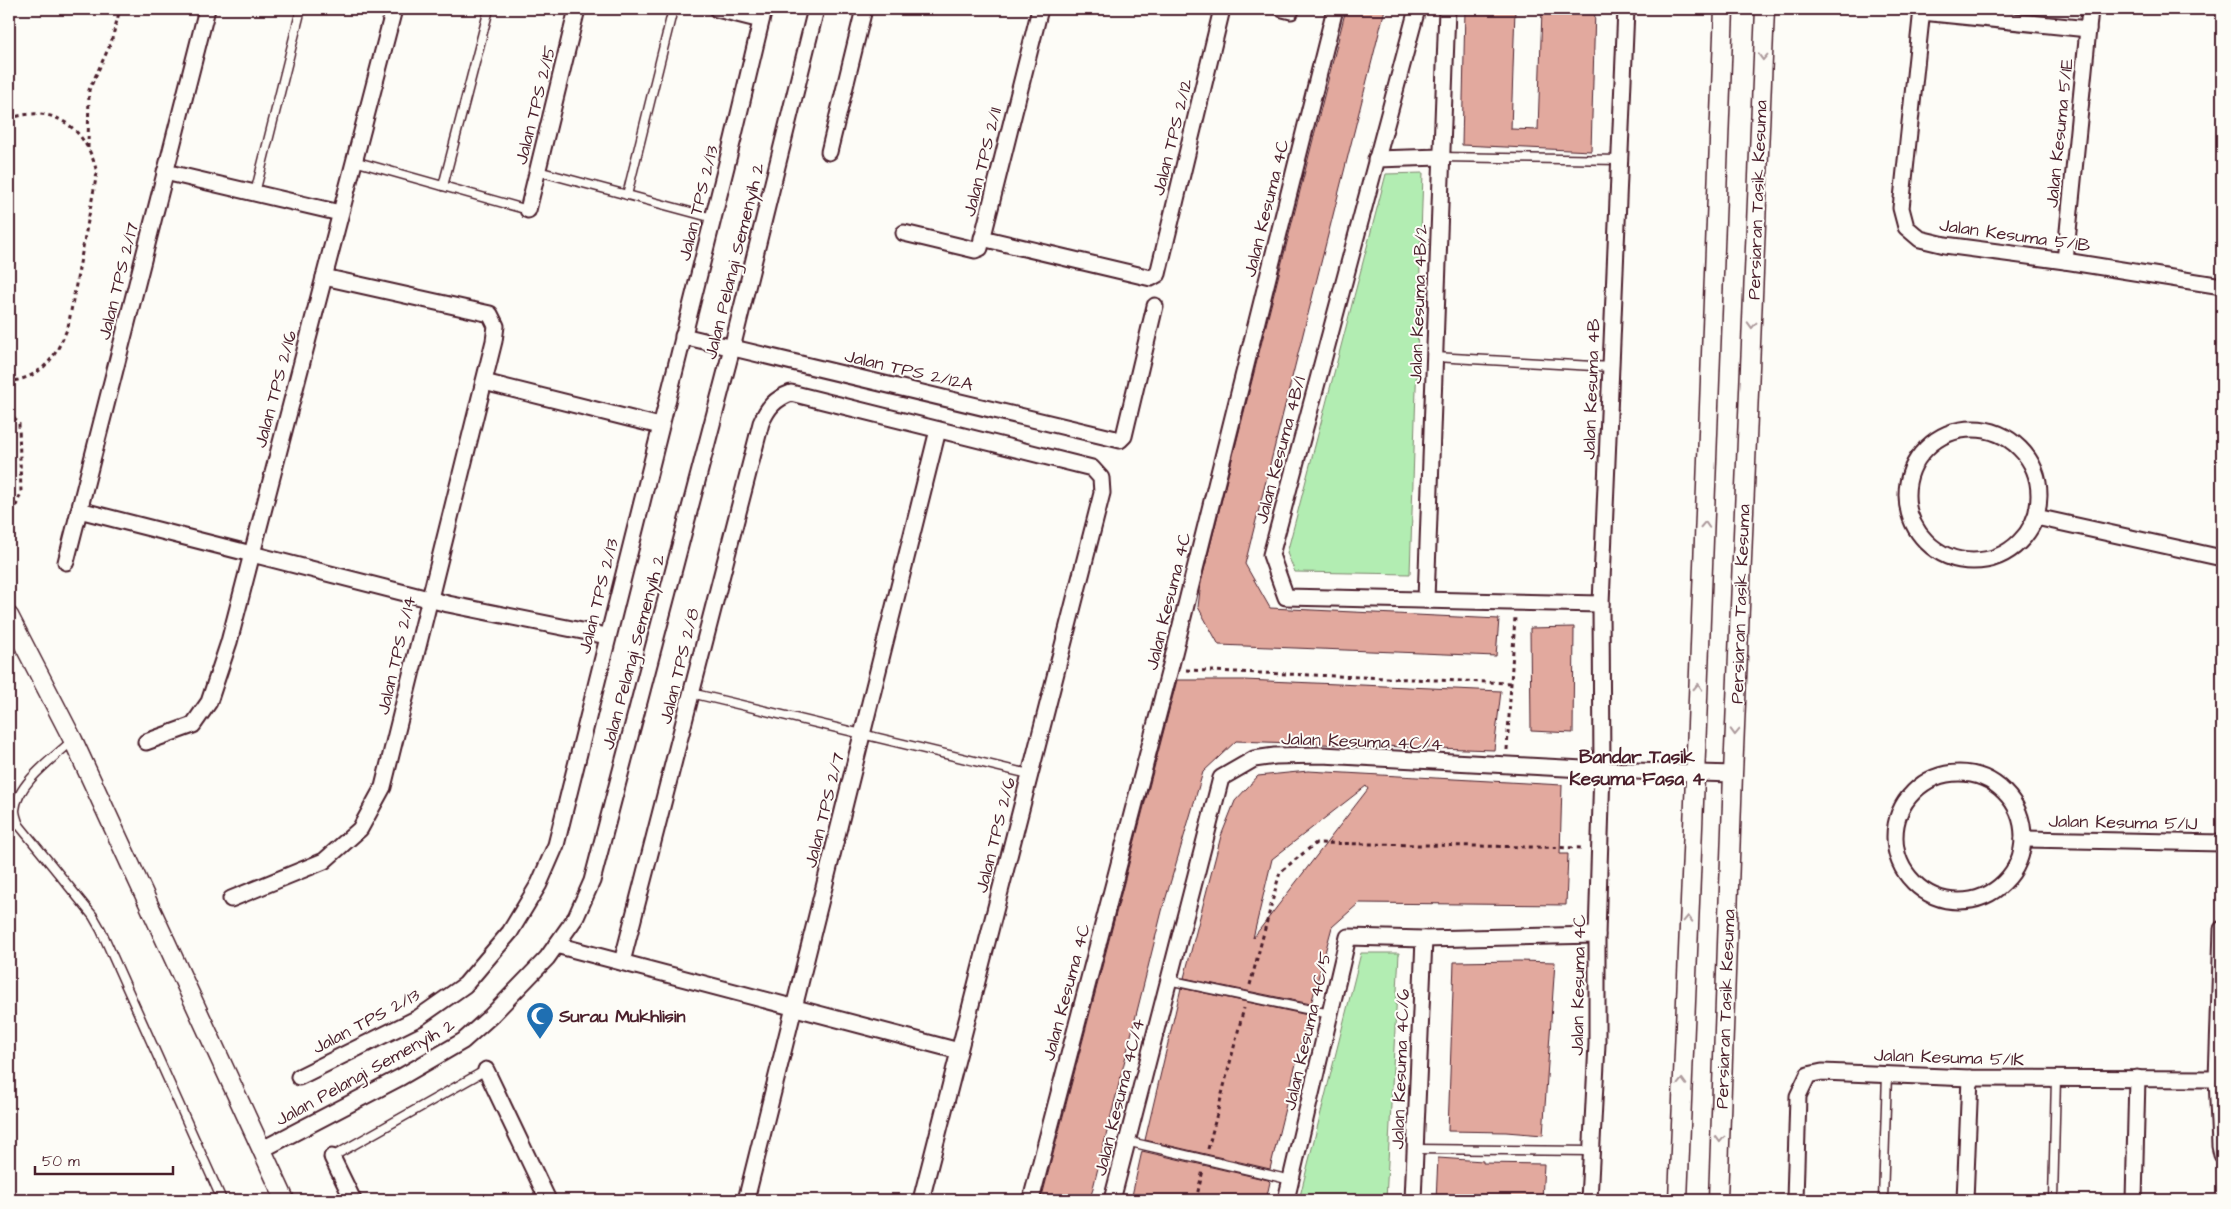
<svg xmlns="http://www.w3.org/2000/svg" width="2231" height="1209" viewBox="0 0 2231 1209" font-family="'Architects Daughter',sans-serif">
<rect width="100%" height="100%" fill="#fdfcf7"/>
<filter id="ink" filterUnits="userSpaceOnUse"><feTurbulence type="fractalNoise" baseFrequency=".02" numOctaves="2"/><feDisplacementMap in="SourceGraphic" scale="10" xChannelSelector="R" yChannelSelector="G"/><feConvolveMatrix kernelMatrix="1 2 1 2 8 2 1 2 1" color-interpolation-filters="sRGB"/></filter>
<g filter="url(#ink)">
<g fill="#b2edb2" stroke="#7e866e">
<path d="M1423,173L1410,574L1295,572L1287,553L1386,174Z"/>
<path d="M1361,953H1399L1386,1200H1299Z"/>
</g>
<g fill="#e2a99e" stroke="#4a1f2b" fill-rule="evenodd">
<path d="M1346,9H1385L1245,564L1270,608L1499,619L1496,656L1219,645L1198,607L1201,582Z"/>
<path d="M1465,9H1515L1511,129L1538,130L1542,9H1595L1591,151L1462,145Z"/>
<path d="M1574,627L1573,733L1531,731L1530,628Z"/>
<path d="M1177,680H1244L1501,691L1494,750L1236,741L1203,772L1162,911L1090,1200H1041Z"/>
<path d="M1308,771L1562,785L1560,854H1568L1566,905L1359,903L1332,927L1311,1004L1184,978L1221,836L1235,801L1258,776ZM1366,786L1368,789L1253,938L1272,859Z"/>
<path d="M1519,961L1555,962L1543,1135L1506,1132L1448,1131L1454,962Z"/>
<path d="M1181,988L1308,1015L1270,1169L1145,1140Z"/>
<path d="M1142,1151L1268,1180L1270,1182L1266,1200H1131Z"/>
<path d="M1438,1158L1483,1161V1163L1544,1164L1542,1200H1436Z"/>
</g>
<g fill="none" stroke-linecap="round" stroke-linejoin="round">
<defs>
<g id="service">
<path d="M1441,157L1620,160"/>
<path d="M354,161L528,210"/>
<path d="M538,171L713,218"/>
<path d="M443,186L489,9"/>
<path d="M255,193L301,9"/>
<path d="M627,195L673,9"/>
<path d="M1435,357L1611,367"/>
<path d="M691,693L1029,774"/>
<path d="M73,740C55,757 17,783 15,810C15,814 17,820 19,825L93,916L101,930L222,1200"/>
<path d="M1168,980L1330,1014"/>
<path d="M1126,1141L1291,1180"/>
<path d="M1415,1149L1591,1151"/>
<path d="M332,1157L486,1070"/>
<path d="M1883,1200L1887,1074"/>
<path d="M2053,1200L2056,1078"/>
</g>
<g id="minor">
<path d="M717,9L761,20"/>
<path d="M1283,9L1291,11"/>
<path d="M1417,9L1271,555L1286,597L1601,604"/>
<path d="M1922,9L1901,208L1906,227L1920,239L1945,245L2065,261L2222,286"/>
<path d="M1922,12L2088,29"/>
<path d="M829,152L864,9"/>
<path d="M1376,159L1441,157"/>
<path d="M165,172L340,213"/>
<path d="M528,210L577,9"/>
<path d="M904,233L975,250L980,248L1040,9"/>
<path d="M982,238L1151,278L1158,274L1222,9"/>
<path d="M2065,261L2090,9"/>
<path d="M683,336L1120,440L1124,436L1155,306"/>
<path d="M484,382L660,426"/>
<circle cx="1973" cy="495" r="66"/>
<path d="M79,510L448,604L607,636"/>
<path d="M2036,517L2222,558"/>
<path d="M66,562L207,9"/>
<path d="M1426,600L1447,9"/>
<path d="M146,742L193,725L209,702L229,642L394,9"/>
<circle cx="1959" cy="837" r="64"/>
<path d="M2023,839L2222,843"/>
<path d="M231,899L324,861L360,829L383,787L494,341L496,326L490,314L324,277"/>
<path d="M2222,929L2217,1079L2220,1146L2222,1155"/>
<path d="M556,945L959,1051"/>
<path d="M622,962L761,423C768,407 775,399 791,393L1092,468L1101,478L1102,493L921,1200"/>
<path d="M486,1070L548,1200"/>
<path d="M299,1077L418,1018L465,985L510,932L539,884L556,845L733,139L764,9"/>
<path d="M261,1150L401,1077L463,1041L491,1016L547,958L576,917L592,881L732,348L816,9"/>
<path d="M332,1157L353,1200"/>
<path d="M746,1200L938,430"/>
<path d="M1031,1200L1170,669L1335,9"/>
<path d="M1112,1200L1221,778L1254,759L1275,756L1322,755L1602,770L1733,774"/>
<path d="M1286,1200L1348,937L1424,939L1597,935"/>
<path d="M1413,1200L1424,939"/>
<path d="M1589,1200L1597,1044V935L1602,770L1601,604L1626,9"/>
<path d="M1795,1200L1798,1096L1808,1075L1822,1072L1970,1078L2217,1079"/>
<path d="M1965,1200L1970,1078"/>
<path d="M2134,1200L2137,1078"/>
</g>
<g id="tertiary">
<path d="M9,616L73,740L285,1200"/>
<path d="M1678,1200C1693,803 1712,406 1724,9"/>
<path d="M1718,1200L1733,774L1765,9"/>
</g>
</defs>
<use href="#service" stroke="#4a1f2b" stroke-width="11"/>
<use href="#minor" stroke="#4a1f2b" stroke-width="19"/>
<use href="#tertiary" stroke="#4a1f2b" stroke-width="21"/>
<g stroke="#4a1f2b" stroke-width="3" stroke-dasharray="4 4" stroke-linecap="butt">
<path d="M9,119C54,102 87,129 97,173L68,327C55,358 44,376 9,382"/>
<path d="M88,148L89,90L111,43L120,9"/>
<path d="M9,411L19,424L21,493L12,516L9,521"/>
<path d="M1186,670L1511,683"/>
<path d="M1507,750L1515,617"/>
<path d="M1250,985L1280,872L1316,843L1584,848"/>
<path d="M1208,1149L1244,1008"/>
<path d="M1196,1200L1203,1170"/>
</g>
<use href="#service" stroke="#fdfcf7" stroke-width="8"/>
<use href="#minor" stroke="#fdfcf7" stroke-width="15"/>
<use href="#tertiary" stroke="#fdfcf7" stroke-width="18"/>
</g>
<defs><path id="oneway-chevron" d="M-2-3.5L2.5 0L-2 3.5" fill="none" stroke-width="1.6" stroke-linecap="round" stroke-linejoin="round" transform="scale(1.25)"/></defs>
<g stroke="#ac999b">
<use href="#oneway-chevron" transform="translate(1763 57) rotate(92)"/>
<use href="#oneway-chevron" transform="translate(1752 325) rotate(92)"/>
<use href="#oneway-chevron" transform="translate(1705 525) rotate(-87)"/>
<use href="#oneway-chevron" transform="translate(1698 687) rotate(-87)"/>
<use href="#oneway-chevron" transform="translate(1735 732) rotate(92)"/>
<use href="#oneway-chevron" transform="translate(1688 919) rotate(-88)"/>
<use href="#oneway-chevron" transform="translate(1682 1082) rotate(-88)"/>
<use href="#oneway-chevron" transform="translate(1720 1139) rotate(92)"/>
</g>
</g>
<defs>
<symbol id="mosque-pin" viewBox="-11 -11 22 30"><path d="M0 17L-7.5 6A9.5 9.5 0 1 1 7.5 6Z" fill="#1f6fb2" stroke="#fdfcf7"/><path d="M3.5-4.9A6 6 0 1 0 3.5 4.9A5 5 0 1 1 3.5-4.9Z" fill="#fff"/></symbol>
</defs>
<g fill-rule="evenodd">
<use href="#mosque-pin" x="524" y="1000" width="32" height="43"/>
</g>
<g text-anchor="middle" stroke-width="4" stroke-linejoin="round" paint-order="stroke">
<g font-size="18" fill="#4a1f2b" stroke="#fdfcf7">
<text transform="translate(535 105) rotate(-76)" y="6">Jalan TPS 2/15</text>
<text transform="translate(2059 133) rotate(-84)" y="6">Jalan Kesuma 5/1E</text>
<text transform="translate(1172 137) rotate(-76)" y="6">Jalan TPS 2/12</text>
<text transform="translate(982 162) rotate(-76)" y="6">Jalan TPS 2/11</text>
<text transform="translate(1757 200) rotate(-88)" y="6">Persiaran Tasik Kesuma</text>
<text transform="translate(698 203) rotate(-76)" y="6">Jalan TPS 2/13</text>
<text transform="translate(1266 208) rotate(-76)" y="6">Jalan Kesuma 4C</text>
<text transform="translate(2015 235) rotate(8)" y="6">Jalan Kesuma 5/1B</text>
<text transform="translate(734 261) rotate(-76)" y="6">Jalan Pelangi Semenyih 2</text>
<text transform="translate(118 281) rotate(-76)" y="6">Jalan TPS 2/17</text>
<text transform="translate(1418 304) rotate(-88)" y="6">Jalan Kesuma 4B/2</text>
<text transform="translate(909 370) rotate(13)" y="6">Jalan TPS 2/12A</text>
<text transform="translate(275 389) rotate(-75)" y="6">Jalan TPS 2/16</text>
<text transform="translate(1591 389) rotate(-88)" y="6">Jalan Kesuma 4B</text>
<text transform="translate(1280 450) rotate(-75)" y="6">Jalan Kesuma 4B/1</text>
<text transform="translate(598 596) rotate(-76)" y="6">Jalan TPS 2/13</text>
<text transform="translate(1168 601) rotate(-76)" y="6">Jalan Kesuma 4C</text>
<text transform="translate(1740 604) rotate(-88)" y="6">Persiaran Tasik Kesuma</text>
<text transform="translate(633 652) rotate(-75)" y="6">Jalan Pelangi Semenyih 2</text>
<text transform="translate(396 655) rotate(-77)" y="6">Jalan TPS 2/14</text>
<text transform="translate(679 666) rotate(-76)" y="6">Jalan TPS 2/8</text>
<text transform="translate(1362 741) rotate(2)" y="6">Jalan Kesuma 4C/4</text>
<text transform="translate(824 810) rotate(-76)" y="6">Jalan TPS 2/7</text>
<text transform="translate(2123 822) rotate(1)" y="6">Jalan Kesuma 5/1J</text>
<text transform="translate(995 835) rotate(-76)" y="6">Jalan TPS 2/6</text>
<text transform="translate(1578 985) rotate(-89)" y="6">Jalan Kesuma 4C</text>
<text transform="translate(1066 992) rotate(-75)" y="6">Jalan Kesuma 4C</text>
<text transform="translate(1725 1009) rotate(-88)" y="6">Persiaran Tasik Kesuma</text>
<text transform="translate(366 1021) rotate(-28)" y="6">Jalan TPS 2/13</text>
<text transform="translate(1307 1031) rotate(-77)" y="6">Jalan Kesuma 4C/5</text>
<text transform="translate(1949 1057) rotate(2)" y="6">Jalan Kesuma 5/1K</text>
<text transform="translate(1400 1069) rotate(-88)" y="6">Jalan Kesuma 4C/6</text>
<text transform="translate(365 1072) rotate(-29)" y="6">Jalan Pelangi Semenyih 2</text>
<text transform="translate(1119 1097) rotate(-76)" y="6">Jalan Kesuma 4C/4</text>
</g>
<g font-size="18" font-weight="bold" fill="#4a1f2b" stroke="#fdfcf7" text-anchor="start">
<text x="559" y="1022">Surau Mukhlisin</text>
</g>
<g font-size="19" font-weight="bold" fill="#4a1f2b" stroke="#fdfcf7">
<text x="1637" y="763">Bandar Tasik<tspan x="1637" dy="22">Kesuma Fasa 4</tspan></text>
</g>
</g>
<rect width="2231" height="1209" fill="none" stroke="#fdfcf7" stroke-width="30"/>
<rect x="15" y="15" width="2201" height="1179" fill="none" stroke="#4a1f2b" stroke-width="2" filter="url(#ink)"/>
<path d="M35 1166v8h138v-8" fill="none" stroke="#4a1f2b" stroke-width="2.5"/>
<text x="42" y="1166" font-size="15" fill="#4a1f2b" stroke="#fdfcf7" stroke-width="4" paint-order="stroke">50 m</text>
</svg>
